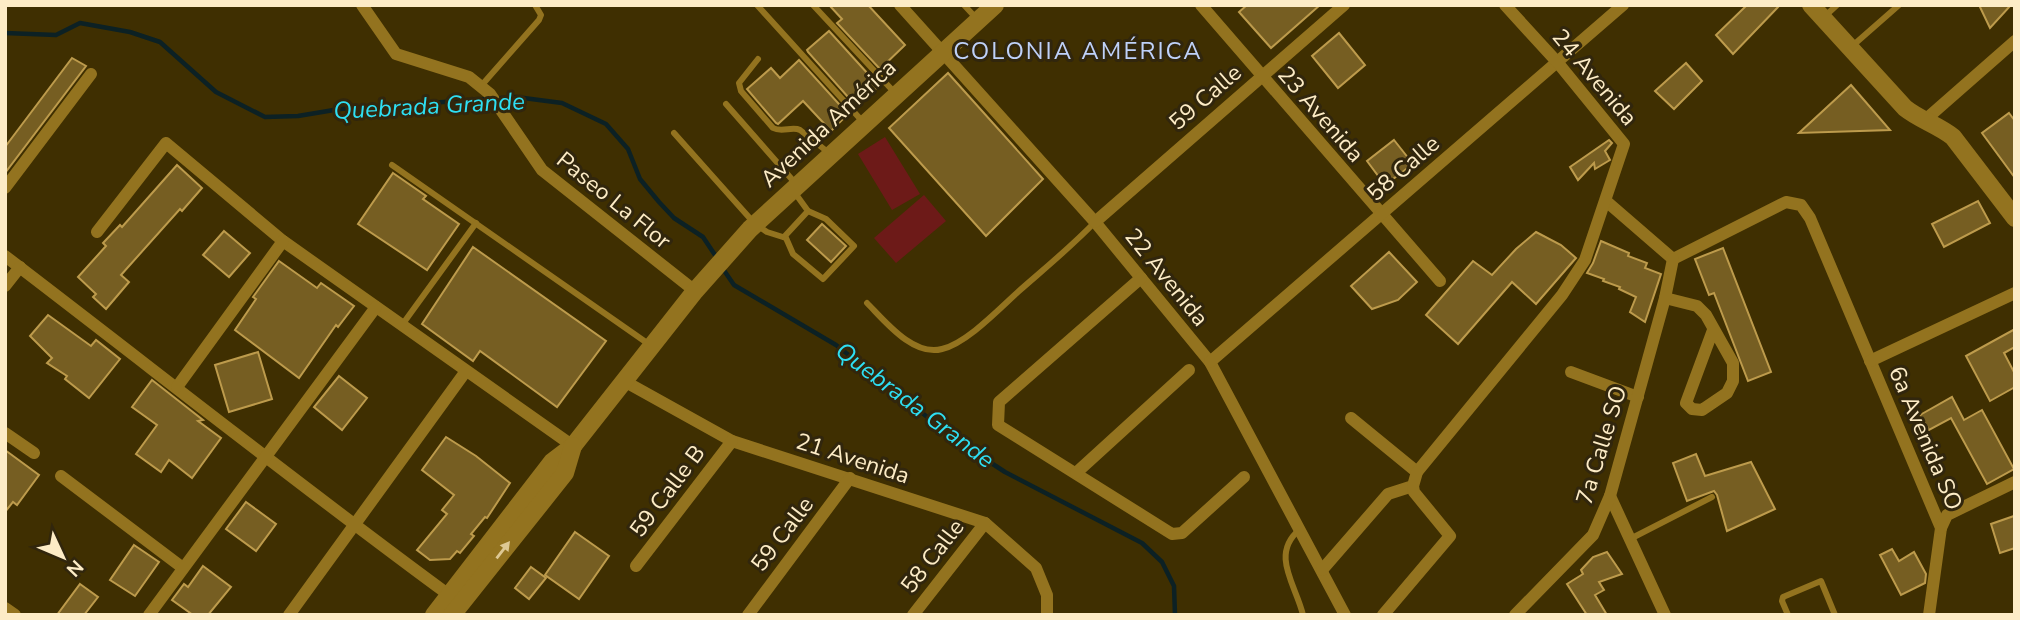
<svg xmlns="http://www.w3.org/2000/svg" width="2020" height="620" viewBox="0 0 2020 620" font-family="'Nunito Sans',sans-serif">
<rect width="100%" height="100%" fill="#3f2f01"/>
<g fill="#6d1a18">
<path d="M885,137L920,194L892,210L858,154Z"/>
<path d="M924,195L946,221L896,263L874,238Z"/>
</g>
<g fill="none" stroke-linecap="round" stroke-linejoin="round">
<g stroke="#0c2124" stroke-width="4.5">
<path d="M5,33L56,35L80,23L130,32L160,42L216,92L265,117L298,116L340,109L516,97L562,103L606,124L628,149L640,179L659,202L674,218L703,237L717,258"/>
<path d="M721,266L734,285L836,345L959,442L1005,472L1142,543L1162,562L1174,586L1175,615"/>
</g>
</g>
<g fill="#765e22" stroke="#bd9b4c" stroke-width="2">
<path d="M829,5H868L905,45L880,69L837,23L842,19Z"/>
<path d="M1247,5H1320L1271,48L1239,12Z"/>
<path d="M1747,5H1780L1733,54L1716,35Z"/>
<path d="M1979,5H2011L1990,28Z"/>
<path d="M829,31L879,86L856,106L808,52L807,50Z"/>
<path d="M1339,33L1365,65L1338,88L1312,56Z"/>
<path d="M72,58L86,66L5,173V147Z"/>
<path d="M799,60L848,114L831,131L803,101L778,124L776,123L747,89L771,68L780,78Z"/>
<path d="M1686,63L1702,81L1674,109L1655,91Z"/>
<path d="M948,73L1043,179L986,236L889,128Z"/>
<path d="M1851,85L1890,130L1799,133Z"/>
<path d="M2009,113L2015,121V178L1982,133Z"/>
<path d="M1394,140L1413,164L1385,185L1367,161Z"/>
<path d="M1609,140L1612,143L1605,151L1610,160L1595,169L1594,163L1578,180L1570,167Z"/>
<path d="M177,165L202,188L182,211L180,209L121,275L129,282L106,309L93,297L96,294L78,277L106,246L103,243L120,225L122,227Z"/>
<path d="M393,173L426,196L423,199L459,224L427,270L358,224Z"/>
<path d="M1978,201L1990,223L1944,247L1932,224Z"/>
<path d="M822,224L846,246L831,262L807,240Z"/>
<path d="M224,231L250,253L229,277L203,255Z"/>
<path d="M1536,232L1561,245L1576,258L1536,304L1512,282L1458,344L1426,315L1473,261L1492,275L1516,249Z"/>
<path d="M1601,241L1629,253L1628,256L1647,263L1645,268L1661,274L1645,322L1630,312L1636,297L1619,289L1620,287L1603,281L1604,279L1587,273L1593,263Z"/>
<path d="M473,247L606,341L557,407L480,351L473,361L422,324Z"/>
<path d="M1723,248L1771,372L1748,381L1714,293L1709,295L1695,259Z"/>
<path d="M1389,252L1417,282L1398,300L1372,309L1351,286Z"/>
<path d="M279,261L317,288L321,283L354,306L338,327L336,325L299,378L235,330L256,299L253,297Z"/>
<path d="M48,315L91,346L96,340L120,359L89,398L65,379L67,376L47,363L52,358L30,336Z"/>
<path d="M2015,329V347L2004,353L2015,374V387L1990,401L1966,356Z"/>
<path d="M258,352L272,399L229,412L215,365Z"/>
<path d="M339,376L367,398L342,430L314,407Z"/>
<path d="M152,380L203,420L198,421L221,438L192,478L169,460L161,472L136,454L157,425L132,407Z"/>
<path d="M1952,397L1964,420L1982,410L2014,469L1987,484L1951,418L1929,430L1920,415Z"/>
<path d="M446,437L476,456L510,483L487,518L485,517L471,534L474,536L460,553L457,551L450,559L430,560L417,550L447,514L442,510L454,495L422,470Z"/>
<path d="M5,450L39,475L17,505L13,502L5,512Z"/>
<path d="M1696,454L1705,476L1751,462L1775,509L1727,531L1717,495L1714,491L1687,501L1673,463Z"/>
<path d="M246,502L276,524L256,551L226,529Z"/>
<path d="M2014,516L2015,548L2000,553L1991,524Z"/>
<path d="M575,532L609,556L579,599L545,575Z"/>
<path d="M134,545L159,562L135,596L110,580Z"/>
<path d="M1892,549L1899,561L1914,552L1926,574L1925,583L1901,595L1880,555Z"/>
<path d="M1607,552L1622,574L1599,582L1604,590L1595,595L1607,615H1587L1567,584L1583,574L1581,570L1593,557Z"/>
<path d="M203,566L231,587L208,615H193L172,600L184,584L188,587Z"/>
<path d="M531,567L546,578L529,599L515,588Z"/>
<path d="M80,584L98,597L84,615H57Z"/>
</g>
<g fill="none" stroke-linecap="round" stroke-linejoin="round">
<g stroke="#93731f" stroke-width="6">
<path d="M757,5L863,122"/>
<path d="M813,5L895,93"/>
<path d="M964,5L977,19"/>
<path d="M1824,17L1837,5"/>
<path d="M1850,48L1899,5"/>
<path d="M758,59L739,83L741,91L773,128C782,133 792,126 800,130L829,153"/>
<path d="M481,86L539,20L541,15L535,5"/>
<path d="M726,104L796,184"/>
<path d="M674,133L755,224L767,232L786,238L793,254L823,279L854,246L826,219L808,211"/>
<path d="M392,165L650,345"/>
<path d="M784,237L808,211L795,193"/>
<path d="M867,303C884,320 913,357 942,349C967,343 999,309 1019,291C1044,269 1071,247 1095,222"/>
<path d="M402,325L476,223"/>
<path d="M1299,530C1270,555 1296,585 1303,615"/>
<path d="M1630,539L1712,497"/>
<path d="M1788,615L1782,601L1783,597L1821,581L1835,615"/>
</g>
<g stroke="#93731f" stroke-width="12">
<path d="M362,5L396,54L469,77L490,94L542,170L695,291"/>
<path d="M900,5L1095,222L1210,362L1345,615"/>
<path d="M1201,5L1440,281"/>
<path d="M1925,120L2015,41"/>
<path d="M5,188L91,74"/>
<path d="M1606,201L1673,259L1786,202L1801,205L1810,218L1941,528L1929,615"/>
<path d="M1095,222L1344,5"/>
<path d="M97,232L166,143L283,241L573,446"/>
<path d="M5,256C153,369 299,485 449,595"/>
<path d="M1141,278L999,402L998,425L1172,534L1182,533L1244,477"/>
<path d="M5,286L20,267"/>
<path d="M1665,298L1697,306L1706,315L1733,363V381L1727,393L1702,410L1692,409L1686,403L1713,330"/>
<path d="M1870,361L2015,293"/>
<path d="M1210,362L1623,5"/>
<path d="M1571,372L1638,397"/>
<path d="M624,381L732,441L985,523L1036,568L1047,595V615"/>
<path d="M177,387L283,241"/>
<path d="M1351,418L1417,472"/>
<path d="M5,433L34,453"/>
<path d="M1076,473L1189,370"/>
<path d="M61,476L183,568"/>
<path d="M1610,496L1665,615"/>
<path d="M1941,528L1947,515L2015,482"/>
<path d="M636,566L732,441"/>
<path d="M1322,570L1388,494L1413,486"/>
<path d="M5,608L15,615"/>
<path d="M149,615L376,307"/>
<path d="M289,615L466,371"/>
<path d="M748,615L850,478"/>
<path d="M913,615L985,523"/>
<path d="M1383,615L1450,536L1414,492L1413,486L1417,472L1562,295L1585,260L1624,144L1558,63L1505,5"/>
<path d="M1515,615L1593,535L1610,496L1665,298L1673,259"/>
</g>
<g stroke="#93731f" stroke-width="18">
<path d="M1811,5L1905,108C1920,120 1938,125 1953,137L2015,218"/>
<path d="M434,615L552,462L573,446L695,291L750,229L995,5"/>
<path d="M452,615L565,473L573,446"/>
</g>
</g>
<defs><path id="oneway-solid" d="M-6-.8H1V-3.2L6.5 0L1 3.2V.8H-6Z" transform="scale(1.75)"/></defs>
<use fill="#ddc894" href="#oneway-solid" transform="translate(503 550) rotate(-52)"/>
<g text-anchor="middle" stroke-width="6" stroke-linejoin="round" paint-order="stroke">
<g font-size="23" fill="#fdecc6" stroke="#31260d">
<text transform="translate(1595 77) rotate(50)" y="8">24 Avenida</text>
<text transform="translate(1205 97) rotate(-41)" y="8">59 Calle</text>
<text transform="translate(1321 114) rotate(49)" y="8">23 Avenida</text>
<text transform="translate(828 123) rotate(-43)" y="8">Avenida América</text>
<text transform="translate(1403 168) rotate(-41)" y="8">58 Calle</text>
<text transform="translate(614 200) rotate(39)" y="8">Paseo La Flor</text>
<text transform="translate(1167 277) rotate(51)" y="8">22 Avenida</text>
<text transform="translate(1926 438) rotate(67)" y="8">6a Avenida SO</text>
<text transform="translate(1601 445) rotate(-73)" y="8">7a Calle SO</text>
<text transform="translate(853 458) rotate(18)" y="8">21 Avenida</text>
<text transform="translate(667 491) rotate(-53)" y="8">59 Calle B</text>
<text transform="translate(782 534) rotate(-53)" y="8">59 Calle</text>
<text transform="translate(932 556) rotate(-52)" y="8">58 Calle</text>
</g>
<g font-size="24" letter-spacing="2" fill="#bfd1f9" stroke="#31260d">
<text x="1078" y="59">COLONIA AMÉRICA</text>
</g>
<g font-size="24" font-style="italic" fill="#2edff3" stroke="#31260d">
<text transform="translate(429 106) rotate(-3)" y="8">Quebrada Grande</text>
<text transform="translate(915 405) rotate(37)" y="8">Quebrada Grande</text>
</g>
</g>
<rect width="2020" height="620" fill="none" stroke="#fdecc6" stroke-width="14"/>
<g transform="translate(63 557) rotate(134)" stroke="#31260d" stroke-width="5" paint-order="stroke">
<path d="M0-5L12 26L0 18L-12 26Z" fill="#fdecc6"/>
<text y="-10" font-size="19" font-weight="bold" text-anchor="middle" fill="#fdecc6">N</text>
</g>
</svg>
